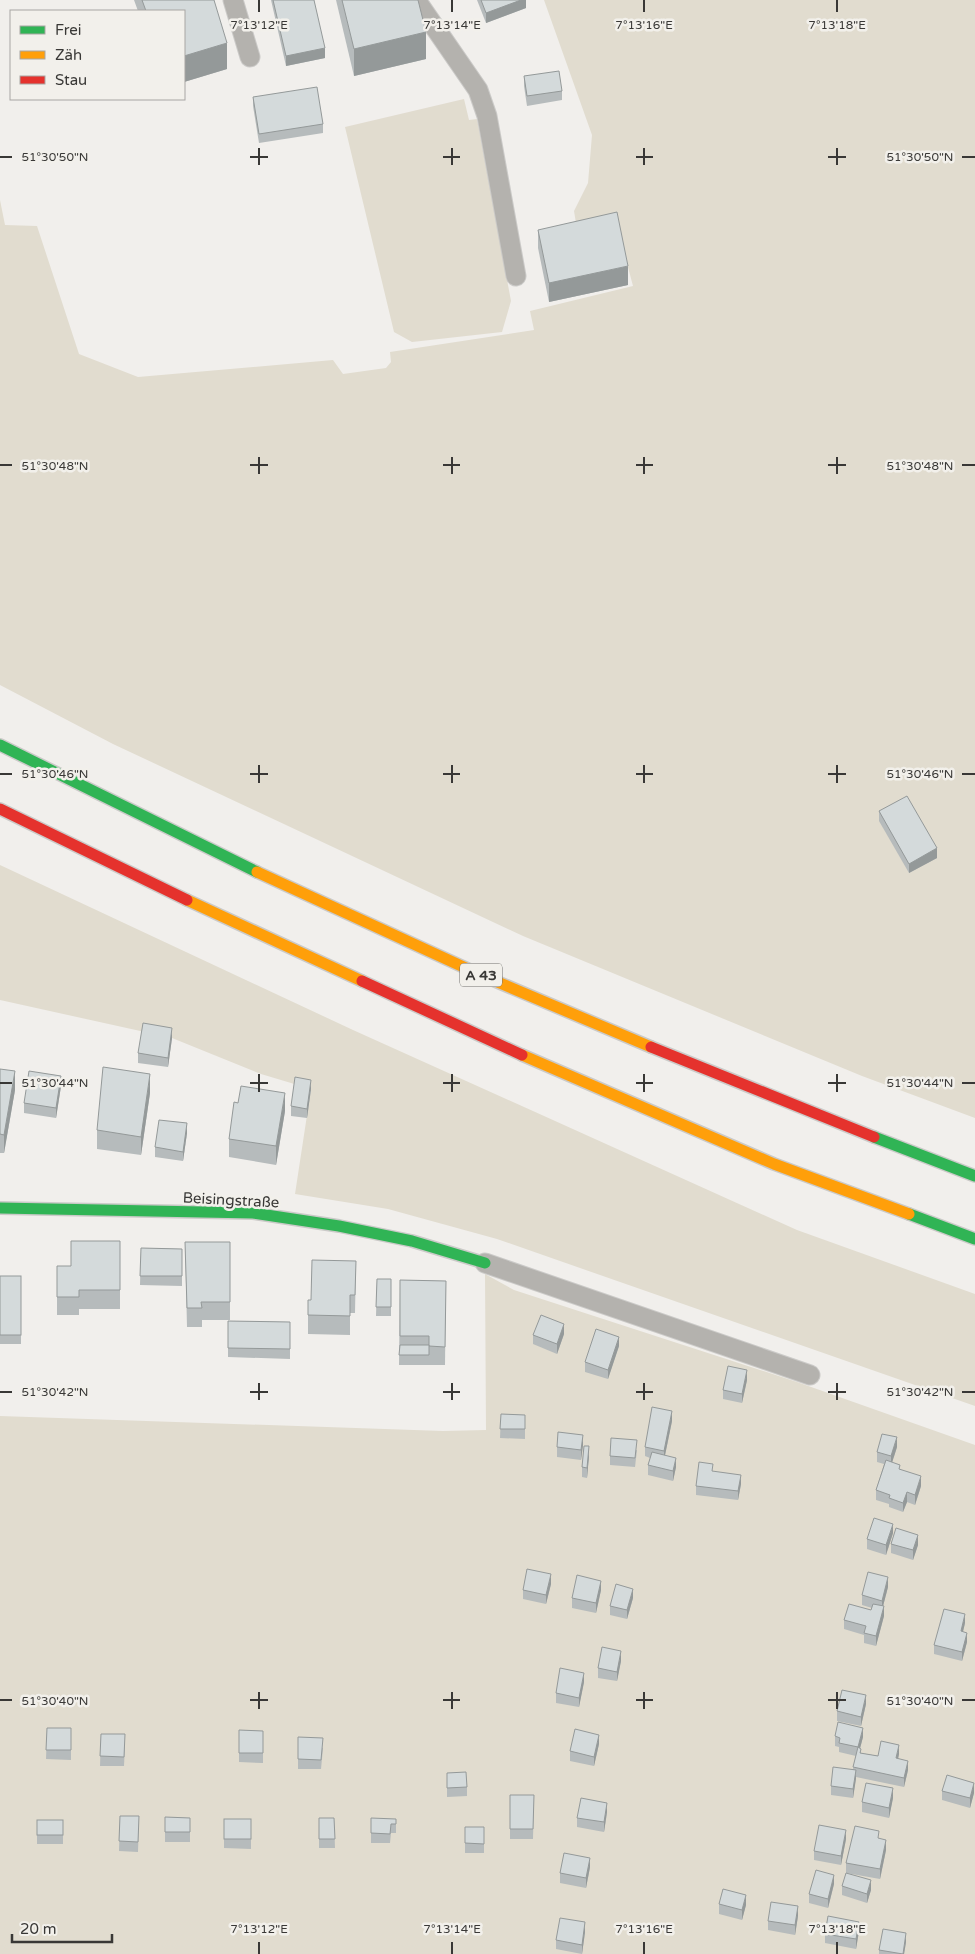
<svg xmlns="http://www.w3.org/2000/svg" width="975" height="1954" viewBox="0 0 975 1954" font-family="'Varela Round',sans-serif">
<rect width="100%" height="100%" fill="#f1efec"/>
<g fill="#e1dccf">
<path d="M544,0H975V1118L862,1076L523,936L113,744L0,685V200L5,225L37,226L79,354L138,377L333,360L343,374L386,368L391,362L390,352L534,330L530,311L633,286L617,226L578,235L574,211L588,183L592,135Z"/>
<path d="M464,99L469,120L477,119L511,301L502,332L412,342L394,332L345,127Z"/>
<path d="M0,865L353,1030L797,1230L975,1294V1406L497,1239L388,1209L295,1194L311,1089L261,1074L172,1038L0,1000Z"/>
<path d="M485,1274L514,1290L797,1382L975,1445V1954H0V1416L443,1431L486,1430Z"/>
</g>
<g fill="none" stroke-linecap="round" stroke-linejoin="round">
<defs>
<g id="lane">
<path d="M233,0L250,57"/>
<path d="M416,0L478,90L487,116L516,276"/>
<path d="M485,1263L810,1375"/>
</g>
<g id="fast">
<path d="M0,745L257,872"/>
<path d="M874,1137L975,1176"/>
<path d="M0,1208L253,1213L339,1226L412,1241L485,1263"/>
<path d="M909,1214L975,1239"/>
</g>
<g id="slow">
<path d="M257,872L481,975L651,1047"/>
<path d="M187,900L362,981"/>
<path d="M522,1055L774,1164L909,1214"/>
</g>
<g id="jam">
<path d="M0,809L187,900"/>
<path d="M362,981L522,1055"/>
<path d="M651,1047L874,1137"/>
</g>
</defs>
<use href="#lane" stroke="#cbcac8" stroke-width="21"/>
<use href="#fast" stroke="#cbcac8" stroke-width="14"/>
<use href="#slow" stroke="#cbcac8" stroke-width="14"/>
<use href="#jam" stroke="#cbcac8" stroke-width="14"/>
<use href="#lane" stroke="#b4b2ae" stroke-width="19"/>
<use href="#fast" stroke="#30b455" stroke-width="11"/>
<use href="#slow" stroke="#ff9f0a" stroke-width="11"/>
<use href="#jam" stroke="#e5322d" stroke-width="11"/>
</g>
<g fill="#b6bbbc">
<path d="M134,0H214L227,69L184,82V11H138Z"/>
<path d="M271,0H314L325,58L286,66Z"/>
<path d="M336,0H418L426,59L354,76Z"/>
<path d="M477,0H526V8L486,23Z"/>
<path d="M524,76L562,91V100L527,106L524,86Z"/>
<path d="M253,97L323,124V133L259,143L253,106Z"/>
<path d="M538,230L628,285L549,302L538,248Z"/>
<path d="M879,811L937,858L909,873L879,821Z"/>
<path d="M172,1038L168,1067L138,1063V1053Z"/>
<path d="M0,1069L15,1090L4,1153H0Z"/>
<path d="M61,1086L56,1118L24,1113V1103Z"/>
<path d="M311,1089L307,1118L291,1116V1106Z"/>
<path d="M150,1093L141,1155L97,1149V1130Z"/>
<path d="M285,1111L276,1165L229,1157V1139Z"/>
<path d="M187,1133L183,1161L155,1157V1147Z"/>
<path d="M120,1241V1309H79V1315H57V1266H71Z"/>
<path d="M185,1242H230V1320H202V1327H187Z"/>
<path d="M141,1248L182,1249V1286L140,1285Z"/>
<path d="M356,1261L355,1313H350V1335L308,1334V1300H311Z"/>
<path d="M21,1276V1344H0V1297Z"/>
<path d="M377,1279H391V1316H376Z"/>
<path d="M400,1280L446,1281L445,1365H399Z"/>
<path d="M228,1321L290,1322V1359L228,1357Z"/>
<path d="M564,1334L557,1354L533,1344V1335Z"/>
<path d="M619,1346L608,1379L585,1372V1362Z"/>
<path d="M747,1380L742,1403L723,1399V1390Z"/>
<path d="M501,1414L525,1415V1439L500,1438Z"/>
<path d="M672,1421L665,1455L676,1467L673,1481L648,1475V1465L650,1458L645,1456V1447Z"/>
<path d="M583,1445L581,1460L557,1457V1447Z"/>
<path d="M897,1447L892,1462L900,1470L921,1486L915,1505L907,1502L903,1512L889,1507V1504L876,1500V1490L884,1464L877,1462V1452Z"/>
<path d="M637,1450L635,1467L610,1465V1456Z"/>
<path d="M589,1456L587,1478L582,1477V1467Z"/>
<path d="M741,1484L738,1500L696,1495V1486Z"/>
<path d="M893,1533L886,1555L867,1549V1539Z"/>
<path d="M891,1544L918,1545L913,1560L891,1553Z"/>
<path d="M551,1584L546,1604L523,1599V1590Z"/>
<path d="M888,1587L883,1606L884,1616L876,1646L864,1643V1635L844,1629V1620L871,1610L872,1608L862,1605V1595Z"/>
<path d="M601,1590L596,1613L572,1608V1598Z"/>
<path d="M633,1598L627,1619L610,1615V1606Z"/>
<path d="M965,1623L963,1631L967,1642L962,1661L934,1654V1645Z"/>
<path d="M621,1661L617,1681L598,1678V1668Z"/>
<path d="M584,1682L579,1707L556,1703V1693Z"/>
<path d="M866,1704L861,1726L837,1721V1711Z"/>
<path d="M47,1728H71V1760L46,1759Z"/>
<path d="M239,1730L263,1731V1763L239,1762Z"/>
<path d="M101,1734L125,1744L124,1766H100Z"/>
<path d="M835,1736L863,1737L860,1748L861,1753L878,1756L899,1754L898,1759L908,1770L904,1787L856,1777L853,1798L831,1795V1786L853,1769L856,1756L839,1752V1747L835,1746Z"/>
<path d="M298,1737L323,1748L321,1769H298Z"/>
<path d="M599,1744L594,1766L570,1761V1751Z"/>
<path d="M447,1773L467,1787V1796L447,1797Z"/>
<path d="M942,1791L974,1793L970,1808L942,1800Z"/>
<path d="M510,1795H534L533,1839H510Z"/>
<path d="M893,1798L889,1818L862,1812V1802Z"/>
<path d="M607,1812L604,1832L577,1827V1818Z"/>
<path d="M120,1816H139L138,1852L119,1851Z"/>
<path d="M165,1817L190,1818V1842H165Z"/>
<path d="M319,1818H334L335,1848H319Z"/>
<path d="M224,1819H251V1849L224,1848Z"/>
<path d="M396,1819V1833H391L390,1843H371V1833Z"/>
<rect x="37" y="1820" width="26" height="24"/>
<rect x="465" y="1827" width="19" height="26"/>
<path d="M846,1839L841,1865L814,1860V1851Z"/>
<path d="M879,1839L886,1850L880,1879L846,1873V1863Z"/>
<path d="M590,1867L586,1888L560,1883V1873Z"/>
<path d="M834,1884L828,1908L809,1903V1894Z"/>
<path d="M842,1886L871,1890L867,1903L842,1895Z"/>
<path d="M719,1904L746,1905L742,1920L719,1914Z"/>
<path d="M798,1916L795,1935L768,1930V1921Z"/>
<path d="M859,1931L856,1949L825,1943V1934Z"/>
<path d="M585,1932L582,1954L556,1949V1940Z"/>
<path d="M906,1942L904,1954H879V1950Z"/>
</g>
<g fill="#949999">
<path d="M521,0H526V8L486,23V13Z"/>
<path d="M426,32V59L354,76V49Z"/>
<path d="M227,43V69L184,82V56Z"/>
<path d="M325,48V58L286,66V56Z"/>
<path d="M628,266V285L549,302V283Z"/>
<path d="M937,848V858L909,873V864Z"/>
<path d="M172,1028V1038L168,1067V1058Z"/>
<path d="M15,1071V1090L4,1153V1135Z"/>
<path d="M150,1074V1093L141,1155V1137Z"/>
<path d="M61,1076V1086L56,1118V1108Z"/>
<path d="M311,1080V1089L307,1118V1109Z"/>
<path d="M285,1093V1111L276,1165V1146Z"/>
<path d="M187,1123V1133L183,1161V1152Z"/>
<path d="M564,1324V1334L557,1354V1344Z"/>
<path d="M619,1337V1346L608,1379V1370Z"/>
<path d="M747,1370V1380L742,1403V1394Z"/>
<path d="M672,1411V1421L664,1460V1451Z"/>
<path d="M583,1435V1445L581,1460V1450Z"/>
<path d="M897,1437V1447L891,1466V1456Z"/>
<path d="M589,1446V1456L587,1478V1468Z"/>
<path d="M676,1458V1467L673,1481V1471Z"/>
<path d="M741,1475V1484L738,1500V1491Z"/>
<path d="M921,1476V1486L915,1505V1495Z"/>
<path d="M907,1492V1502L903,1512V1503Z"/>
<path d="M893,1524V1533L886,1555V1545Z"/>
<path d="M918,1535V1545L913,1560V1550Z"/>
<path d="M551,1574V1584L546,1604V1595Z"/>
<path d="M888,1577V1587L882,1610V1601Z"/>
<path d="M601,1581V1590L596,1613V1603Z"/>
<path d="M633,1589V1598L627,1619V1610Z"/>
<path d="M884,1606V1616L876,1646V1636Z"/>
<path d="M965,1614V1623L961,1640V1631Z"/>
<path d="M967,1633V1642L962,1661V1652Z"/>
<path d="M621,1651V1661L617,1681V1672Z"/>
<path d="M584,1673V1682L579,1707V1698Z"/>
<path d="M866,1695V1704L861,1726V1717Z"/>
<path d="M863,1728V1737L858,1756V1747Z"/>
<path d="M599,1735V1744L594,1766V1757Z"/>
<path d="M899,1745V1754L896,1768V1758Z"/>
<path d="M908,1761V1770L904,1787V1778Z"/>
<path d="M856,1770V1779L853,1798V1789Z"/>
<path d="M974,1783V1793L970,1808V1798Z"/>
<path d="M893,1788V1798L889,1818V1808Z"/>
<path d="M607,1803V1812L604,1832V1822Z"/>
<path d="M846,1830V1839L841,1865V1856Z"/>
<path d="M886,1840V1850L880,1879V1869Z"/>
<path d="M590,1858V1867L586,1888V1878Z"/>
<path d="M834,1875V1884L828,1908V1899Z"/>
<path d="M871,1880V1890L867,1903V1894Z"/>
<path d="M746,1895V1905L742,1920V1910Z"/>
<path d="M798,1906V1916L795,1935V1925Z"/>
<path d="M585,1922V1932L582,1954V1945Z"/>
<path d="M859,1922V1931L856,1949V1939Z"/>
<path d="M906,1933V1942L904,1954H903Z"/>
</g>
<g fill="#d4dadb" stroke="#949999">
<path d="M142,0H214L227,43L184,56V11H146Z"/>
<path d="M273,0H314L325,48L286,56Z"/>
<path d="M342,0H418L426,32L354,49Z"/>
<path d="M481,0H521L486,13Z"/>
<path d="M559,71L562,91L527,96L524,76Z"/>
<path d="M317,87L323,124L259,134L253,97Z"/>
<path d="M617,212L628,266L549,283L538,230Z"/>
<path d="M907,796L937,848L909,864L879,811Z"/>
<path d="M143,1023L172,1028L168,1058L138,1053Z"/>
<path d="M103,1067L150,1074L141,1137L97,1130Z"/>
<path d="M0,1069L15,1071L4,1135L0,1134Z"/>
<path d="M29,1071L61,1076L56,1108L24,1103Z"/>
<path d="M295,1077L311,1080L307,1109L291,1106Z"/>
<path d="M241,1086L285,1093L276,1146L229,1139L234,1102L238,1103Z"/>
<path d="M159,1120L187,1123L183,1152L155,1147Z"/>
<path d="M71,1241H120V1290H79V1297H57V1266H71Z"/>
<path d="M185,1242H230V1302H201L202,1308H187Z"/>
<path d="M141,1248L182,1249V1276H140Z"/>
<path d="M312,1260L356,1261L355,1295H350V1316L308,1315V1300H311Z"/>
<rect x="0" y="1276" width="21" height="59"/>
<path d="M377,1279H391V1307H376Z"/>
<path d="M400,1280L446,1281L445,1347L429,1346V1336H400Z"/>
<path d="M541,1315L564,1324L557,1344L533,1335Z"/>
<path d="M228,1321L290,1322V1349L228,1348Z"/>
<path d="M596,1329L619,1337L608,1370L585,1362Z"/>
<path d="M400,1345H429V1355H399Z"/>
<path d="M728,1366L747,1370L742,1394L723,1390Z"/>
<path d="M652,1407L672,1411L664,1451L645,1447Z"/>
<path d="M501,1414L525,1415V1429H500Z"/>
<path d="M558,1432L583,1435L581,1450L557,1447Z"/>
<path d="M882,1434L897,1437L891,1456L877,1452Z"/>
<path d="M611,1438L637,1440L635,1458L610,1456Z"/>
<path d="M584,1446H589L587,1468L582,1467Z"/>
<path d="M652,1452L676,1458L673,1471L648,1465Z"/>
<path d="M886,1460L900,1465L899,1469L921,1476L915,1495L907,1492L903,1503L889,1498L890,1495L876,1490Z"/>
<path d="M699,1462L713,1464L712,1471L741,1475L738,1491L696,1486Z"/>
<path d="M874,1518L893,1524L886,1545L867,1539Z"/>
<path d="M896,1528L918,1535L913,1550L891,1544Z"/>
<path d="M527,1569L551,1574L546,1595L523,1590Z"/>
<path d="M868,1572L888,1577L882,1601L862,1595Z"/>
<path d="M577,1575L601,1581L596,1603L572,1598Z"/>
<path d="M616,1584L633,1589L627,1610L610,1606Z"/>
<path d="M849,1604L871,1610L873,1604L884,1606L876,1636L864,1633L866,1626L844,1620Z"/>
<path d="M944,1609L965,1614L961,1631L967,1633L962,1652L934,1645Z"/>
<path d="M602,1647L621,1651L617,1672L598,1668Z"/>
<path d="M560,1668L584,1673L579,1698L556,1693Z"/>
<path d="M842,1690L866,1695L861,1717L837,1711Z"/>
<path d="M838,1722L863,1728L858,1747L861,1749L860,1753L878,1756L881,1741L899,1745L896,1758L908,1761L904,1778L853,1767L858,1747L839,1743L840,1738L835,1736Z"/>
<path d="M47,1728H71V1750H46Z"/>
<path d="M575,1729L599,1735L594,1757L570,1751Z"/>
<path d="M239,1730L263,1731V1753H239Z"/>
<path d="M101,1734H125L124,1757L100,1756Z"/>
<path d="M298,1737L323,1738L321,1760L298,1759Z"/>
<path d="M833,1767L856,1770L853,1789L831,1786Z"/>
<path d="M466,1772L467,1787L447,1788V1773Z"/>
<path d="M947,1775L974,1783L970,1798L942,1791Z"/>
<path d="M866,1783L893,1788L889,1808L862,1802Z"/>
<path d="M510,1795H534L533,1829H510Z"/>
<path d="M581,1798L607,1803L604,1822L577,1818Z"/>
<path d="M120,1816H139L138,1842L119,1841Z"/>
<path d="M165,1817L190,1818V1832H165Z"/>
<path d="M319,1818H334L335,1839H319Z"/>
<path d="M371,1818L396,1819V1824H391L390,1834L371,1833Z"/>
<rect x="224" y="1819" width="27" height="20"/>
<rect x="37" y="1820" width="26" height="15"/>
<path d="M819,1825L846,1830L841,1856L814,1851Z"/>
<path d="M855,1826L879,1831L878,1838L886,1840L880,1869L846,1863Z"/>
<path d="M465,1827H484V1844L465,1843Z"/>
<path d="M564,1853L590,1858L586,1878L560,1873Z"/>
<path d="M816,1870L834,1875L828,1899L809,1894Z"/>
<path d="M846,1873L871,1880L867,1894L842,1886Z"/>
<path d="M723,1889L746,1895L742,1910L719,1904Z"/>
<path d="M771,1902L798,1906L795,1925L768,1921Z"/>
<path d="M828,1916L859,1922L856,1939L825,1934Z"/>
<path d="M560,1918L585,1922L582,1945L556,1940Z"/>
<path d="M883,1929L906,1933L903,1954L879,1950Z"/>
</g>
<path fill="none" stroke="#393836" stroke-width="2" d="M259,0V12M452,0V12M644,0V12M837,0V12M259,148V165M452,148V165M644,148V165M837,148V165M0,157H12M250,157H268M443,157H460M636,157H653M828,157H846M962,157H975M259,457V474M452,457V474M644,457V474M837,457V474M0,465H12M250,465H268M443,465H460M636,465H653M828,465H846M962,465H975M259,765V783M452,765V783M644,765V783M837,765V783M0,774H12M250,774H268M443,774H460M636,774H653M828,774H846M962,774H975M259,1074V1092M452,1074V1092M644,1074V1092M837,1074V1092M0,1083H12M250,1083H268M443,1083H460M636,1083H653M828,1083H846M962,1083H975M259,1383V1400M452,1383V1400M644,1383V1400M837,1383V1400M0,1392H12M250,1392H268M443,1392H460M636,1392H653M828,1392H846M962,1392H975M259,1692V1709M452,1692V1709M644,1692V1709M837,1692V1709M0,1700H12M250,1700H268M443,1700H460M636,1700H653M828,1700H846M962,1700H975M259,1942V1954M452,1942V1954M644,1942V1954M837,1942V1954"/>
<g text-anchor="middle" stroke-width="5" stroke-linejoin="round" paint-order="stroke">
<rect fill="#f2f0eb" stroke="#706f6c" stroke-width="1" x="460" y="963.5" width="42" height="23" rx="4"/>
<g font-size="14" font-weight="bold" fill="#393836">
<text x="481" y="980">A 43</text>
</g>
<g font-size="15" fill="#393836" stroke="#f2f0eb">
<text transform="translate(231 1200) rotate(3)" y="5">Beisingstraße</text>
</g>
</g>
<g font-size="12" text-anchor="middle" fill="#393836" stroke="#f2f0eb" stroke-width="5" stroke-linejoin="round" paint-order="stroke">
<text x="259" y="29">7°13'12"E</text>
<text x="452" y="29">7°13'14"E</text>
<text x="644" y="29">7°13'16"E</text>
<text x="837" y="29">7°13'18"E</text>
<text x="55" y="161">51°30'50"N</text>
<text x="920" y="161">51°30'50"N</text>
<text x="55" y="470">51°30'48"N</text>
<text x="920" y="470">51°30'48"N</text>
<text x="55" y="778">51°30'46"N</text>
<text x="920" y="778">51°30'46"N</text>
<text x="55" y="1087">51°30'44"N</text>
<text x="920" y="1087">51°30'44"N</text>
<text x="55" y="1396">51°30'42"N</text>
<text x="920" y="1396">51°30'42"N</text>
<text x="55" y="1705">51°30'40"N</text>
<text x="920" y="1705">51°30'40"N</text>
<text x="259" y="1933">7°13'12"E</text>
<text x="452" y="1933">7°13'14"E</text>
<text x="644" y="1933">7°13'16"E</text>
<text x="837" y="1933">7°13'18"E</text>
</g>
<rect x="10" y="10" width="175" height="90" fill="#f2f0eb" stroke="#a8a6a3"/>
<rect x="20" y="26" width="25" height="8" fill="#30b455" stroke="#a8a6a3"/>
<text x="55" y="35" font-size="15" fill="#393836">Frei</text>
<rect x="20" y="51" width="25" height="8" fill="#ff9f0a" stroke="#a8a6a3"/>
<text x="55" y="60" font-size="15" fill="#393836">Zäh</text>
<rect x="20" y="76" width="25" height="8" fill="#e5322d" stroke="#a8a6a3"/>
<text x="55" y="85" font-size="15" fill="#393836">Stau</text>
<path d="M12 1934v8h100v-8" fill="none" stroke="#393836" stroke-width="2.5"/>
<text x="20" y="1934" font-size="15" fill="#393836" stroke="#f2f0eb" stroke-width="4" paint-order="stroke">20 m</text>
</svg>
